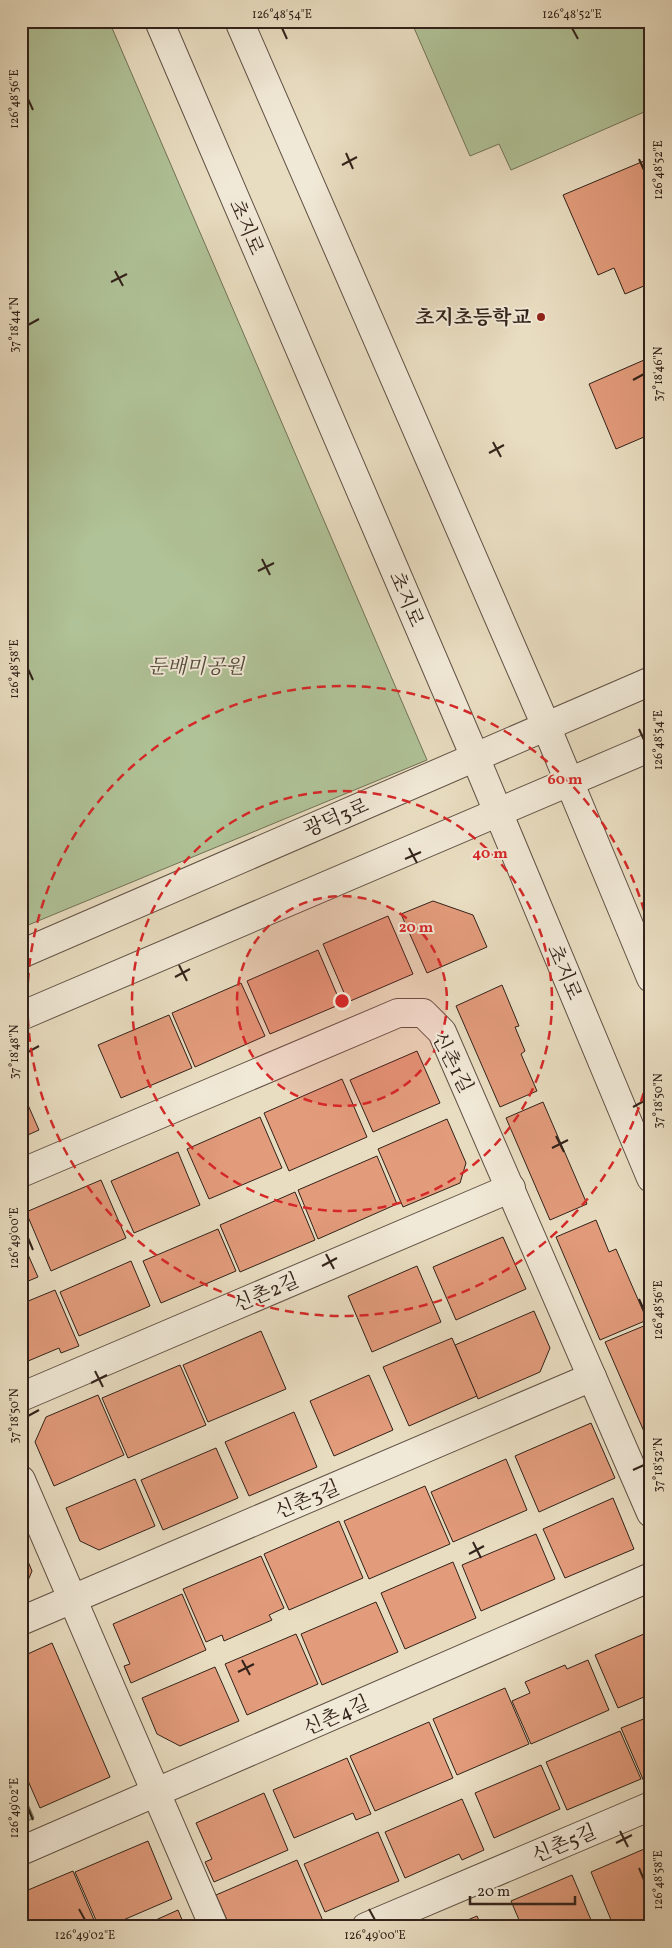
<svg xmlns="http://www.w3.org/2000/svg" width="672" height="1948" viewBox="0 0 672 1948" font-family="Vollkorn,'Noto Serif KR',serif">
<rect width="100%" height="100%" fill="#e9ddc1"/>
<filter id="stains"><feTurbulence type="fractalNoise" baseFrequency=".004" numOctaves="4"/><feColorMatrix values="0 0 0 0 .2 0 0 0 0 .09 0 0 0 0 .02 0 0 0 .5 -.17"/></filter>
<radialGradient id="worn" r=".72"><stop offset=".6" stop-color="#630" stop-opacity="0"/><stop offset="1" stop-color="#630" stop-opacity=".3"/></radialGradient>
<g fill="#b0c297" stroke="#717258">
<path d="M21,21H109L427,760L21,928Z"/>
<path d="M411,21H651V109L511,170L499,144L470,156Z"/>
<path d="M21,1788L34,1818L21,1824Z"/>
</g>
<g fill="#e29b7b" stroke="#32221a">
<path d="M651,158V283L625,294L614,268L598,275L563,195Z"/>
<path d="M651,357V434L616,449L589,384Z"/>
<path d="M433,901L473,915L487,947L427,973L401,914Z"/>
<path d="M388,916L413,974L348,1002L323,944Z"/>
<path d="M318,950L341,1004L270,1034L247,981Z"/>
<path d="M241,983L265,1036L195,1067L172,1013Z"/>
<path d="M502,985L519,1026L515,1027L525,1051L521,1054L537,1091L500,1107L456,1006Z"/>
<path d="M169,1015L192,1068L121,1098L98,1045Z"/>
<path d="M417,1051L440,1103L373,1132L350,1080Z"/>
<path d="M342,1079L367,1137L289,1171L264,1113Z"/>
<path d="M21,1089L39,1130L21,1138Z"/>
<path d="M543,1102L587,1204L550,1220L506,1118Z"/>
<path d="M260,1117L282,1168L209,1199L187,1149Z"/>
<path d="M447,1119L466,1163L460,1183L403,1207L378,1149Z"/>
<path d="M178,1152L200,1205L134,1233L111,1181Z"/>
<path d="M377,1156L397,1204L318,1239L298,1190Z"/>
<path d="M101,1180L126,1238L51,1271L26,1212Z"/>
<path d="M295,1192L315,1240L240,1272L220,1225Z"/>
<path d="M596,1220L609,1252L616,1249L647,1320L600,1340L556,1237Z"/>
<path d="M218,1229L236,1271L161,1303L143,1261Z"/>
<path d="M503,1237L526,1289L456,1320L433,1267Z"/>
<path d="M21,1239L38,1277L21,1284Z"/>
<path d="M131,1261L150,1306L79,1336L60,1292Z"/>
<path d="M417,1266L441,1322L372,1352L348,1296Z"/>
<path d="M55,1290L79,1346L61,1353L59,1348L21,1364V1304Z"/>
<path d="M534,1311L550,1348L540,1372L478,1399L455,1345Z"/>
<path d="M651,1323V1434L646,1436L605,1342Z"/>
<path d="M261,1331L286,1389L208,1422L183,1365Z"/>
<path d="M452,1338L477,1396L409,1426L383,1367Z"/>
<path d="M180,1365L206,1425L128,1458L102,1398Z"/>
<path d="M369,1375L393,1430L334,1456L310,1401Z"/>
<path d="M98,1395L124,1455L54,1486L35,1442L46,1417Z"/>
<path d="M294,1412L317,1467L249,1496L225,1442Z"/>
<path d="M591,1423L615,1478L539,1512L515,1456Z"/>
<path d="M651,1437V1455L644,1440Z"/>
<path d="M216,1448L238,1498L163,1530L141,1480Z"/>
<path d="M506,1459L527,1510L453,1542L431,1492Z"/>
<path d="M135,1479L155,1526L99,1550L80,1541L66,1508Z"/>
<path d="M425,1486L450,1544L369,1579L344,1521Z"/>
<path d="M613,1498L634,1549L565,1578L543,1529Z"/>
<path d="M339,1521L363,1578L289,1610L264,1554Z"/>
<path d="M536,1534L555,1579L481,1611L462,1565Z"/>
<path d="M21,1545L32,1571L24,1590L21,1591Z"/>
<path d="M261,1556L284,1608L269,1615L272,1620L224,1641L222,1635L206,1642L183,1589Z"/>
<path d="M453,1562L476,1618L405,1649L381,1593Z"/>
<path d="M182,1594L206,1650L131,1683L124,1666L130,1664L113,1624Z"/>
<path d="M376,1602L398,1652L322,1685L301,1634Z"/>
<path d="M651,1631V1694L618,1708L595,1655Z"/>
<path d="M296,1634L318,1684L247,1715L225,1664Z"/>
<path d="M52,1643L110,1777L40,1808L21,1765V1657Z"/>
<path d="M588,1660L609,1710L531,1744L512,1701L530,1693L525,1682L565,1665L567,1669Z"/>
<path d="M215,1667L239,1721L180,1746L157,1734L142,1698Z"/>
<path d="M505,1688L529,1744L457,1775L433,1719Z"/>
<path d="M651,1716V1782L645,1784L621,1728Z"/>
<path d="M429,1722L453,1778L375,1811L350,1756Z"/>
<path d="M620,1731L641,1779L567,1810L546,1762Z"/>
<path d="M347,1758L371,1814L356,1820L353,1813L294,1838L273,1790Z"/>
<path d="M541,1765L560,1809L494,1838L475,1793Z"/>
<path d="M264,1793L288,1850L214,1882L205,1862L212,1859L196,1823Z"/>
<path d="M462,1799L484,1850L462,1860L459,1854L405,1878L385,1832Z"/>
<path d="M378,1832L399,1881L325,1912L304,1864Z"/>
<path d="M148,1841L172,1899L107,1927H99L75,1872Z"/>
<path d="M651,1846V1917L629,1927H614L591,1872Z"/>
<path d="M297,1860L323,1921L311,1927H305L303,1922L293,1927H230L216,1895Z"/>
<path d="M73,1871L97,1927H21V1893Z"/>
<path d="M572,1875L594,1927H522L511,1901Z"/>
<path d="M178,1910L185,1927H140Z"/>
<path d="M477,1916L482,1927H451Z"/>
</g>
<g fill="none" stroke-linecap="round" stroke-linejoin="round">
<defs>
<g id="minor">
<path d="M21,1173L398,1013H423L442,1032L651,1513"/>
<path d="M21,1397L511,1188"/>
<path d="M21,1480L214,1927"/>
<path d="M21,1621L592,1377"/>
<path d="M21,1851L651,1577"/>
<path d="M366,1927L651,1806"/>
</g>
<g id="tertiary">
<path d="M159,21L475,757L651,1178"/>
<path d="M239,21L546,726L651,978"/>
<path d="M21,954L651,681"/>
<path d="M21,1016L651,747"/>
</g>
</defs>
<use href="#minor" stroke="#605144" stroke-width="30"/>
<use href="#tertiary" stroke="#605144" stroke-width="30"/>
<use href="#minor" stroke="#f1e9d7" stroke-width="28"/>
<use href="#tertiary" stroke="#f1e9d7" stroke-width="28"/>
</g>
<path fill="none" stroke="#32221a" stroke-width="2" d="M282,28L287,39M572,28L578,39M28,99L33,110M346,153L353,169M639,159L644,170M342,165L357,157M115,271L123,286M111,282L127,274M28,325L39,319M633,380L644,374M493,442L501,457M489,453L504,445M262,559L270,575M258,571L274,563M28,669L33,680M639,729L644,740M409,848L417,863M405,859L421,852M179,965L187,981M175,977L190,969M28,1052L39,1046M633,1107L644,1101M556,1136L564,1152M552,1148L568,1140M28,1238L33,1250M326,1254L334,1269M322,1266L337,1258M639,1299L644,1310M95,1371L103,1387M91,1383L107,1375M28,1416L39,1410M633,1470L644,1465M473,1542L481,1558M469,1554L484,1546M242,1660L250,1675M238,1672L254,1664M28,1808L33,1820M620,1831L628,1847M616,1843L632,1835M639,1868L644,1880M79,1909L85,1920M369,1909L375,1920"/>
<circle cx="342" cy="1001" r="105" fill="#d62828" fill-opacity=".12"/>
<g fill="none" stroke="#d62828" stroke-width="2.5" stroke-dasharray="9 6">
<circle cx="342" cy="1001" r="105"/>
<circle cx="342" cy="1001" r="210"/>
<path d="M651 1064A315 315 0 1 1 651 938"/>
</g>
<circle fill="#8f2418" stroke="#f1e9d7" stroke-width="2" cx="541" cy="317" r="5"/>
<g text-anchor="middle" stroke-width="4" stroke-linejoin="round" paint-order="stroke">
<g font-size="20" fill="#32221a" stroke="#f1e9d7">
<text transform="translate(247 227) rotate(67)" y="7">초지로</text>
<text transform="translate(407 599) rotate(67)" y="7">초지로</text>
<text transform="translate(336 817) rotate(-23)" y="7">광덕3로</text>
<text transform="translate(565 972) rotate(67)" y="7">초지로</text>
<text transform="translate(453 1062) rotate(63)" y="7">신촌1길</text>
<text transform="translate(266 1292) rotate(-23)" y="7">신촌2길</text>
<text transform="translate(307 1499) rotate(-23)" y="7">신촌3길</text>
<text transform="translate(336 1715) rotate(-24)" y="7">신촌4길</text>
<text transform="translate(564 1843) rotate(-23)" y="7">신촌5길</text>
</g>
<g font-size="20" font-weight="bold" fill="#32221a" stroke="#f1e9d7" text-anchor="end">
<text x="531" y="324">초지초등학교</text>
</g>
<g font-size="20" font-style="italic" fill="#524a39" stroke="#f1e9d7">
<text x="196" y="673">둔배미공원</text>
</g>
</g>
<circle cx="342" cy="1001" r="8" fill="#d62828" stroke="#f1e9d7" stroke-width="2.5"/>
<g font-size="15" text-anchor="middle" font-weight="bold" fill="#d62828" stroke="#f1e9d7" stroke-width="4" stroke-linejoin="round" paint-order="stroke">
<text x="565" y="784">60 m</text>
<text x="490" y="858">40 m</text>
<text x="416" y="932">20 m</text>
</g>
<rect width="672" height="1948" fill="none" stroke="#e9ddc1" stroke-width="55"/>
<path d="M470 1896v8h105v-8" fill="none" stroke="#32221a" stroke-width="2.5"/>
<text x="477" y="1896" font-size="15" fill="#32221a" stroke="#f1e9d7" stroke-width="4" paint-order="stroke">20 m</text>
<rect x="28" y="28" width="616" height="1892" fill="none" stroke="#32221a" stroke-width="2"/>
<g font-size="12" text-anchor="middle" fill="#32221a">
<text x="282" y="18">126°48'54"E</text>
<text x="572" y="18">126°48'52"E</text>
<text transform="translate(14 99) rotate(-90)" y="4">126°48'56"E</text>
<text transform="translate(658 170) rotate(-90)" y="4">126°48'52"E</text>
<text transform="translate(14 325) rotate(-90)" y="4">37°18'44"N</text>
<text transform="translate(658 374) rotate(-90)" y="4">37°18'46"N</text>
<text transform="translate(14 669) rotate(-90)" y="4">126°48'58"E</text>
<text transform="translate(658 740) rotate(-90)" y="4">126°48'54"E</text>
<text transform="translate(14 1052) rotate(-90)" y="4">37°18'48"N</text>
<text transform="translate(658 1101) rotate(-90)" y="4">37°18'50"N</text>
<text transform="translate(14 1238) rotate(-90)" y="4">126°49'00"E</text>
<text transform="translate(658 1310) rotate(-90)" y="4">126°48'56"E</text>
<text transform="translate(14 1416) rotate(-90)" y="4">37°18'50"N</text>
<text transform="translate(658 1465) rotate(-90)" y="4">37°18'52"N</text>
<text transform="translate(14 1808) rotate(-90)" y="4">126°49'02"E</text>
<text transform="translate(658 1880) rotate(-90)" y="4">126°48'58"E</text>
<text x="85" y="1939">126°49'02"E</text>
<text x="375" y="1939">126°49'00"E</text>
</g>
<rect width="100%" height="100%" filter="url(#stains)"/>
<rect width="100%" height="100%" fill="url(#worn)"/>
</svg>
